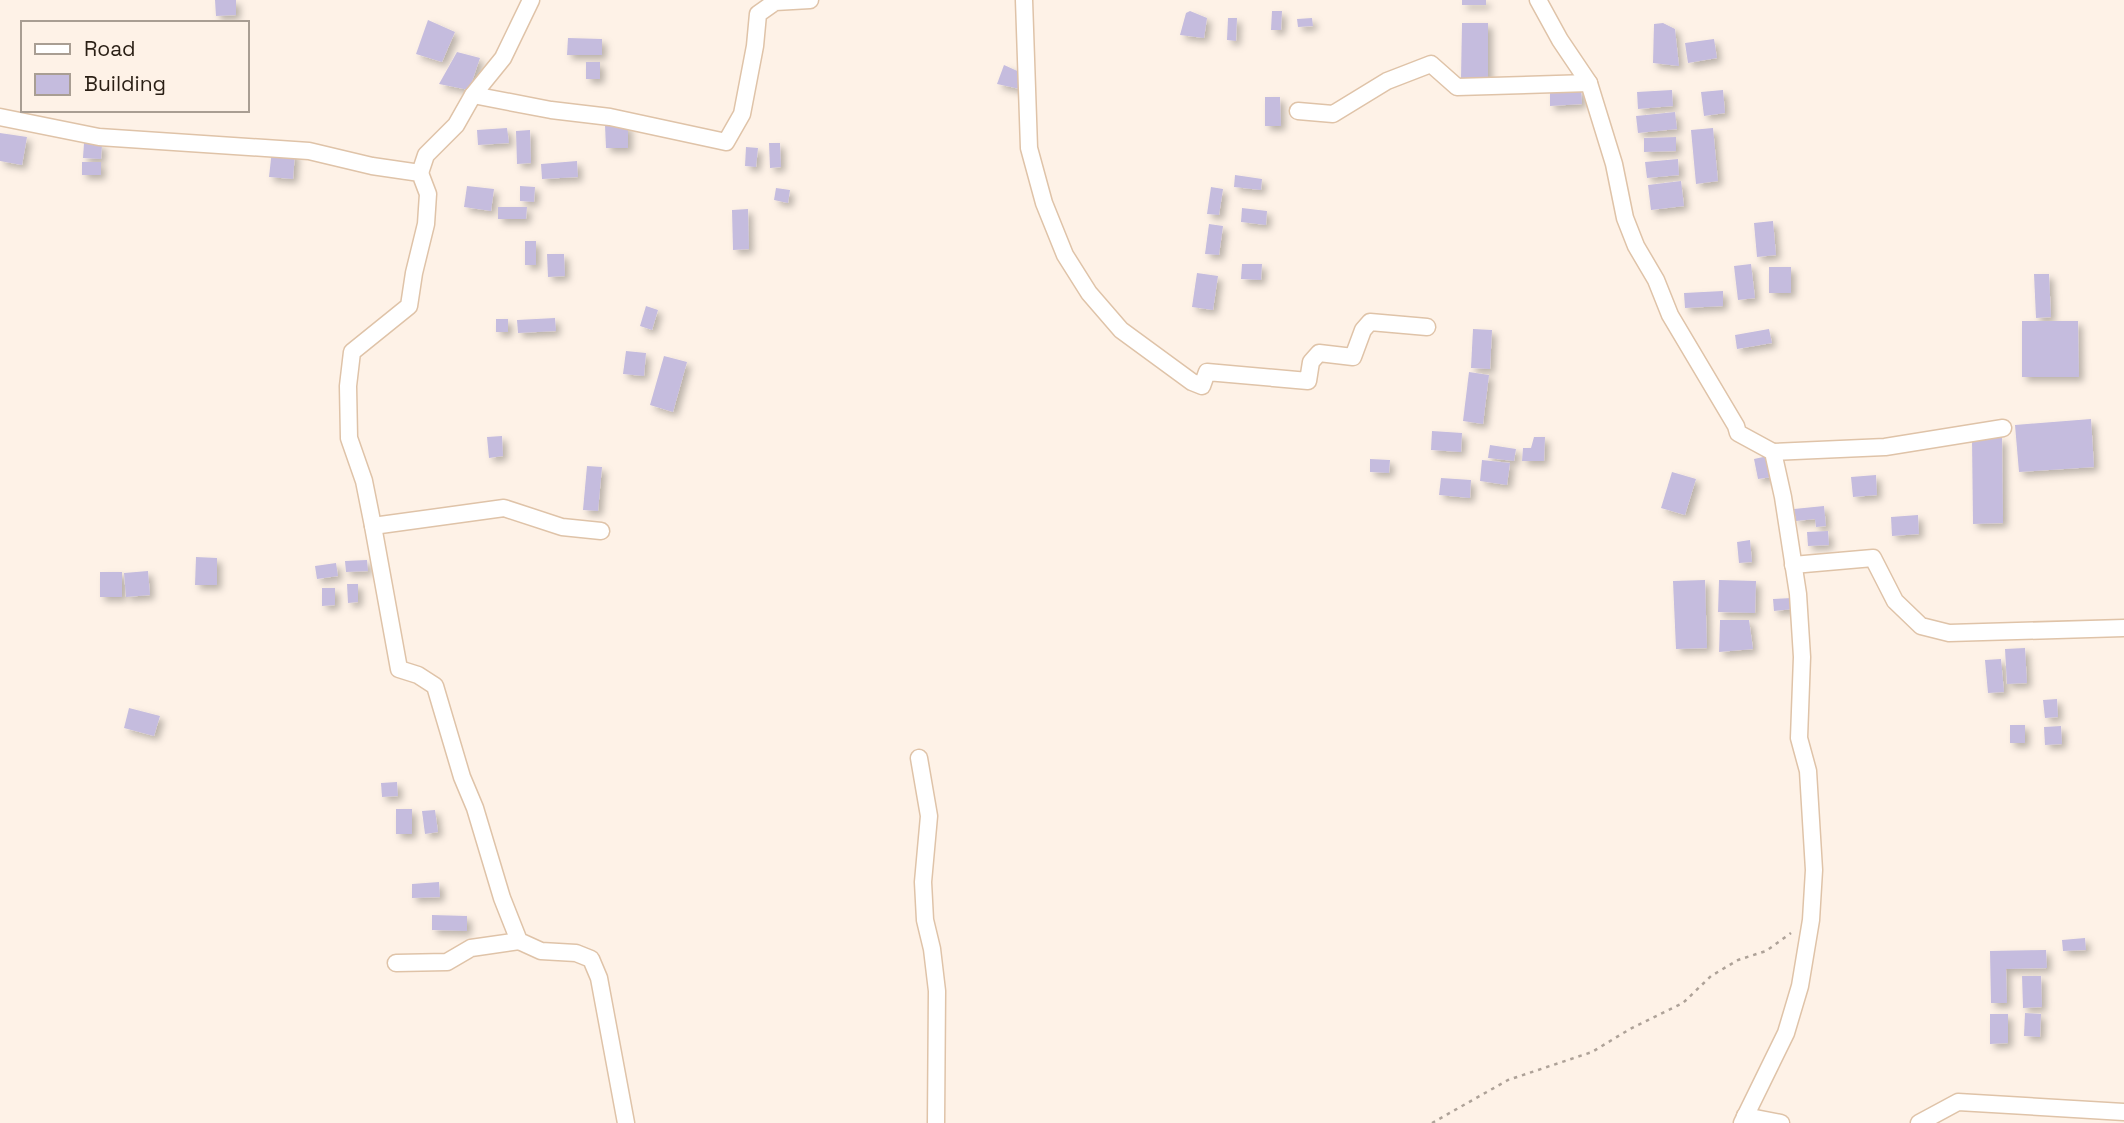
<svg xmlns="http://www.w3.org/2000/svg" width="2124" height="1123" viewBox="0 0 2124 1123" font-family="'Space Grotesk',sans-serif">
<defs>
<filter id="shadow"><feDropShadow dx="4.5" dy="4.5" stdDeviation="3.5" flood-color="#0004"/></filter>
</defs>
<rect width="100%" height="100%" fill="#fef2e7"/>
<g fill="#c5bcde" filter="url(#shadow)">
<path d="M215,0H236V15L216,16Z"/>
<rect x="1462" y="0" width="24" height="5"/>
<path d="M1190,11L1207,18L1204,38L1180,35L1186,13Z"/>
<path d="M1272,11H1282L1281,30H1271Z"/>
<path d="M1228,18H1237L1236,41L1227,40Z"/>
<path d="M1312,18L1313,26L1298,27L1297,19Z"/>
<path d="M428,20L455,32L442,62L416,54Z"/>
<path d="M1462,23H1488V80L1461,79Z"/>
<path d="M1663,23L1675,29L1679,66L1653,63L1654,24Z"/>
<path d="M568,38L602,39V55H567Z"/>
<path d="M1714,39L1717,58L1688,63L1685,43Z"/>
<path d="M457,52L480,58L469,90L439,84Z"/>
<rect x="586" y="62" width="14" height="17"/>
<path d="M1004,65L1024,74L1020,89L997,84Z"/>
<path d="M1581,88L1582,104L1550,106V89Z"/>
<path d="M1672,90L1673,106L1638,109L1637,92Z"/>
<path d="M1723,90L1725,113L1704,116L1701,92Z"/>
<path d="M1265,97H1280L1281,126H1265Z"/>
<path d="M1675,112L1677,129L1638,133L1636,116Z"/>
<path d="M605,125H628V148H606Z"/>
<path d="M507,128L509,143L478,145L477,130Z"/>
<path d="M1713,128L1718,181L1696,184L1691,130Z"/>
<path d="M530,130L531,163L517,164L516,131Z"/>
<path d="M0,133L27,137L22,165L0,161Z"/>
<path d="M1676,137V151L1644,152V138Z"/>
<path d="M84,143L102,144L101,159L83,158Z"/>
<path d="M769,143H780L781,167L770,168Z"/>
<path d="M746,147L758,148L756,167L745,166Z"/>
<path d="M272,150L295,152L293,179L269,177Z"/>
<path d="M1678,159L1679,175L1647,178L1645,162Z"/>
<path d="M577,161L578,177L542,179L541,164Z"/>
<rect x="82" y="162" width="19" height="13"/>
<path d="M1235,175L1262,179L1261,190L1234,187Z"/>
<path d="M1681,181L1684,206L1651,210L1648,185Z"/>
<path d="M467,186L494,189L491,211L464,207Z"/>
<path d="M520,186L535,187L534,202L520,201Z"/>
<path d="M1211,187L1223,189L1219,215L1207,214Z"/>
<path d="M776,188L790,190L788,203L774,200Z"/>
<path d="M498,207H527L526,219H498Z"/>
<path d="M1242,208L1267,211L1266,225L1241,222Z"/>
<path d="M748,209L749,249L733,250L732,210Z"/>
<path d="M1773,221L1776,255L1757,257L1754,223Z"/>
<path d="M1209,224L1223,226L1219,255L1205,254Z"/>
<rect x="525" y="241" width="11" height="24"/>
<path d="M547,254H564L565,276L548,277Z"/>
<path d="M1242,264H1262L1261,280L1241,279Z"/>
<path d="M1751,264L1755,298L1738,300L1734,266Z"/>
<rect x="1769" y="267" width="22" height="26"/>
<path d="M1197,273L1218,276L1213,310L1192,307Z"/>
<path d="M2034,274H2049L2051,317L2036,318Z"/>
<path d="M1723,291V306L1685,308L1684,293Z"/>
<path d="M646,306L658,310L652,330L640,326Z"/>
<path d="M555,318L556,331L518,333L517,320Z"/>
<rect x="496" y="319" width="12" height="13"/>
<path d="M2022,321H2078L2079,377H2022Z"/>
<path d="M1473,329L1492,330L1490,369L1471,368Z"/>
<path d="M1769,329L1772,343L1737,349L1735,335Z"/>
<path d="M626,351L646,353L644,376L623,374Z"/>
<path d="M664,356L687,362L673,412L650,405Z"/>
<path d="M1469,372L1489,375L1483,424L1463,421Z"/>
<path d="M2091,419L2094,467L2019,472L2015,425Z"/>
<path d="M1432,431L1462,433L1461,452L1431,450Z"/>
<path d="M502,436L503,456L489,458L487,437Z"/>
<path d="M1534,437H1545L1544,461H1522L1523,448H1531Z"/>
<path d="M1972,438H2002L2003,523L1973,524Z"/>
<path d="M1490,445L1516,449L1514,461L1488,458Z"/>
<path d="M1768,456L1772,477L1758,479L1754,459Z"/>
<path d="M1370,459L1390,460L1389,473L1370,472Z"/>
<path d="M1482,460L1510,463L1507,485L1480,481Z"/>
<path d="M587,466L602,467L598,511L583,510Z"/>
<path d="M1672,472L1696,479L1685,515L1661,508Z"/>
<path d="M1876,475L1877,495L1853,497L1851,477Z"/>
<path d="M1441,478L1471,480L1470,498L1439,495Z"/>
<path d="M1824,506L1826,526L1816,527L1815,519L1796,521L1794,509Z"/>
<path d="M1918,515L1919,534L1892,536L1891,517Z"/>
<path d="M1828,531L1829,545L1808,546L1807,532Z"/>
<path d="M1750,540L1752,562L1739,563L1737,542Z"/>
<path d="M196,557L217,558V585H195Z"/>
<path d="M367,560L368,571L346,572L345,561Z"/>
<path d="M336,563L338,576L317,579L315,566Z"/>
<path d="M148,571L150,595L126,597L124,573Z"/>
<rect x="100" y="572" width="22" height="25"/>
<path d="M1705,580L1707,648L1676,649L1673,581Z"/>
<path d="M1719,580L1756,581L1755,613L1718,612Z"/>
<path d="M347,584H358V602L348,603Z"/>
<path d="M322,588H335V605L322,606Z"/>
<path d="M1792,598L1793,609L1774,611L1773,599Z"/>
<path d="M1720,620H1749L1753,649L1719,652Z"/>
<path d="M2025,648L2027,683L2007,684L2005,649Z"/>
<path d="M2001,659L2004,692L1988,693L1985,660Z"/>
<path d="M2057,699L2058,717L2045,718L2043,700Z"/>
<path d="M129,708L160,716L154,736L124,728Z"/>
<rect x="2010" y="725" width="15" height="18"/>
<path d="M2061,726L2062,744L2045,745L2044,727Z"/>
<path d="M397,782L398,796L382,797L381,783Z"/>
<rect x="396" y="809" width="16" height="25"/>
<path d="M435,810L438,832L425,834L422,811Z"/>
<path d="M439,882L440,897L412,898V884Z"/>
<path d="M432,915L467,916V931L432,930Z"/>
<path d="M2085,938L2086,950L2063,951L2062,940Z"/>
<path d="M2046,950L2047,968L2006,969L2007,1003H1991L1990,951Z"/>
<path d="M2022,976H2041L2042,1007L2023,1008Z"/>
<path d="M2025,1013L2041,1014L2040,1037L2024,1036Z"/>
<path d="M1990,1014H2008V1043L1990,1044Z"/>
</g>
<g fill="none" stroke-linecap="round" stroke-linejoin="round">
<defs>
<g id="street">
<path d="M531,0L503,58L473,95L551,110L610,117L726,142L742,114L755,46L758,14L775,2L810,0"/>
<path d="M1024,0L1029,148L1044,203L1065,255L1089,293L1121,330L1192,382L1202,386L1207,372L1308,381L1311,362L1319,353L1353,357L1363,330L1370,322L1427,327"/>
<path d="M1538,0L1560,40L1589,83L1614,164L1625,218L1636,246L1656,280L1670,315L1736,426L1738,433L1773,452L1783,497L1798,594L1802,657L1799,738L1808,771L1814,870L1811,920L1800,986L1786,1033L1742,1123"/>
<path d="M1298,111L1333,114L1387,81L1431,64L1457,87L1589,83"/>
<path d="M0,117L99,137L309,151L372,166L420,173L428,194L426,224L414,273L409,306L352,352L348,386L349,438L364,481L373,526L504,508L562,527L601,531"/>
<path d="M420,173L426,155L456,125L473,95"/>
<path d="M1773,452L1885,447L2003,428"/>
<path d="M373,526L399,669L418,675L435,686L462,777L475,808L502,898L519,941L541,951L576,953L591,959L599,978L626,1123"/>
<path d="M1793,565L1873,558L1895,601L1921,626L1949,633L2124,628"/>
<path d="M919,758L929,816L923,882L925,920L932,949L937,991L936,1123"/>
<path d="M396,963L447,962L471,948L519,941"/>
<path d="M1745,1116L1781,1123"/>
<path d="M1919,1123L1958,1102L2124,1112"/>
</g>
</defs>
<use href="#street" stroke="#dfc3a8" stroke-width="19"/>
<path stroke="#aea298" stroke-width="2.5" stroke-dasharray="3.5 5" stroke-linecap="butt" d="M1432,1123L1508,1080L1592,1052L1630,1029L1683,1003L1711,976L1738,960L1766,951L1791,933"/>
<use href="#street" stroke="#fff" stroke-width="16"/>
</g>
<rect x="21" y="21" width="228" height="91" fill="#fef2e7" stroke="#a99e93" stroke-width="2"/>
<rect x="35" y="44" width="35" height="10" fill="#ffffff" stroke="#a99e93" stroke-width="2"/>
<text x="84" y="56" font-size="21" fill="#2a1f15">Road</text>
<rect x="35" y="74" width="35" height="21" fill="#c5bcde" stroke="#a99e93" stroke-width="2"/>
<text x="84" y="91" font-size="21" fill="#2a1f15">Building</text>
</svg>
